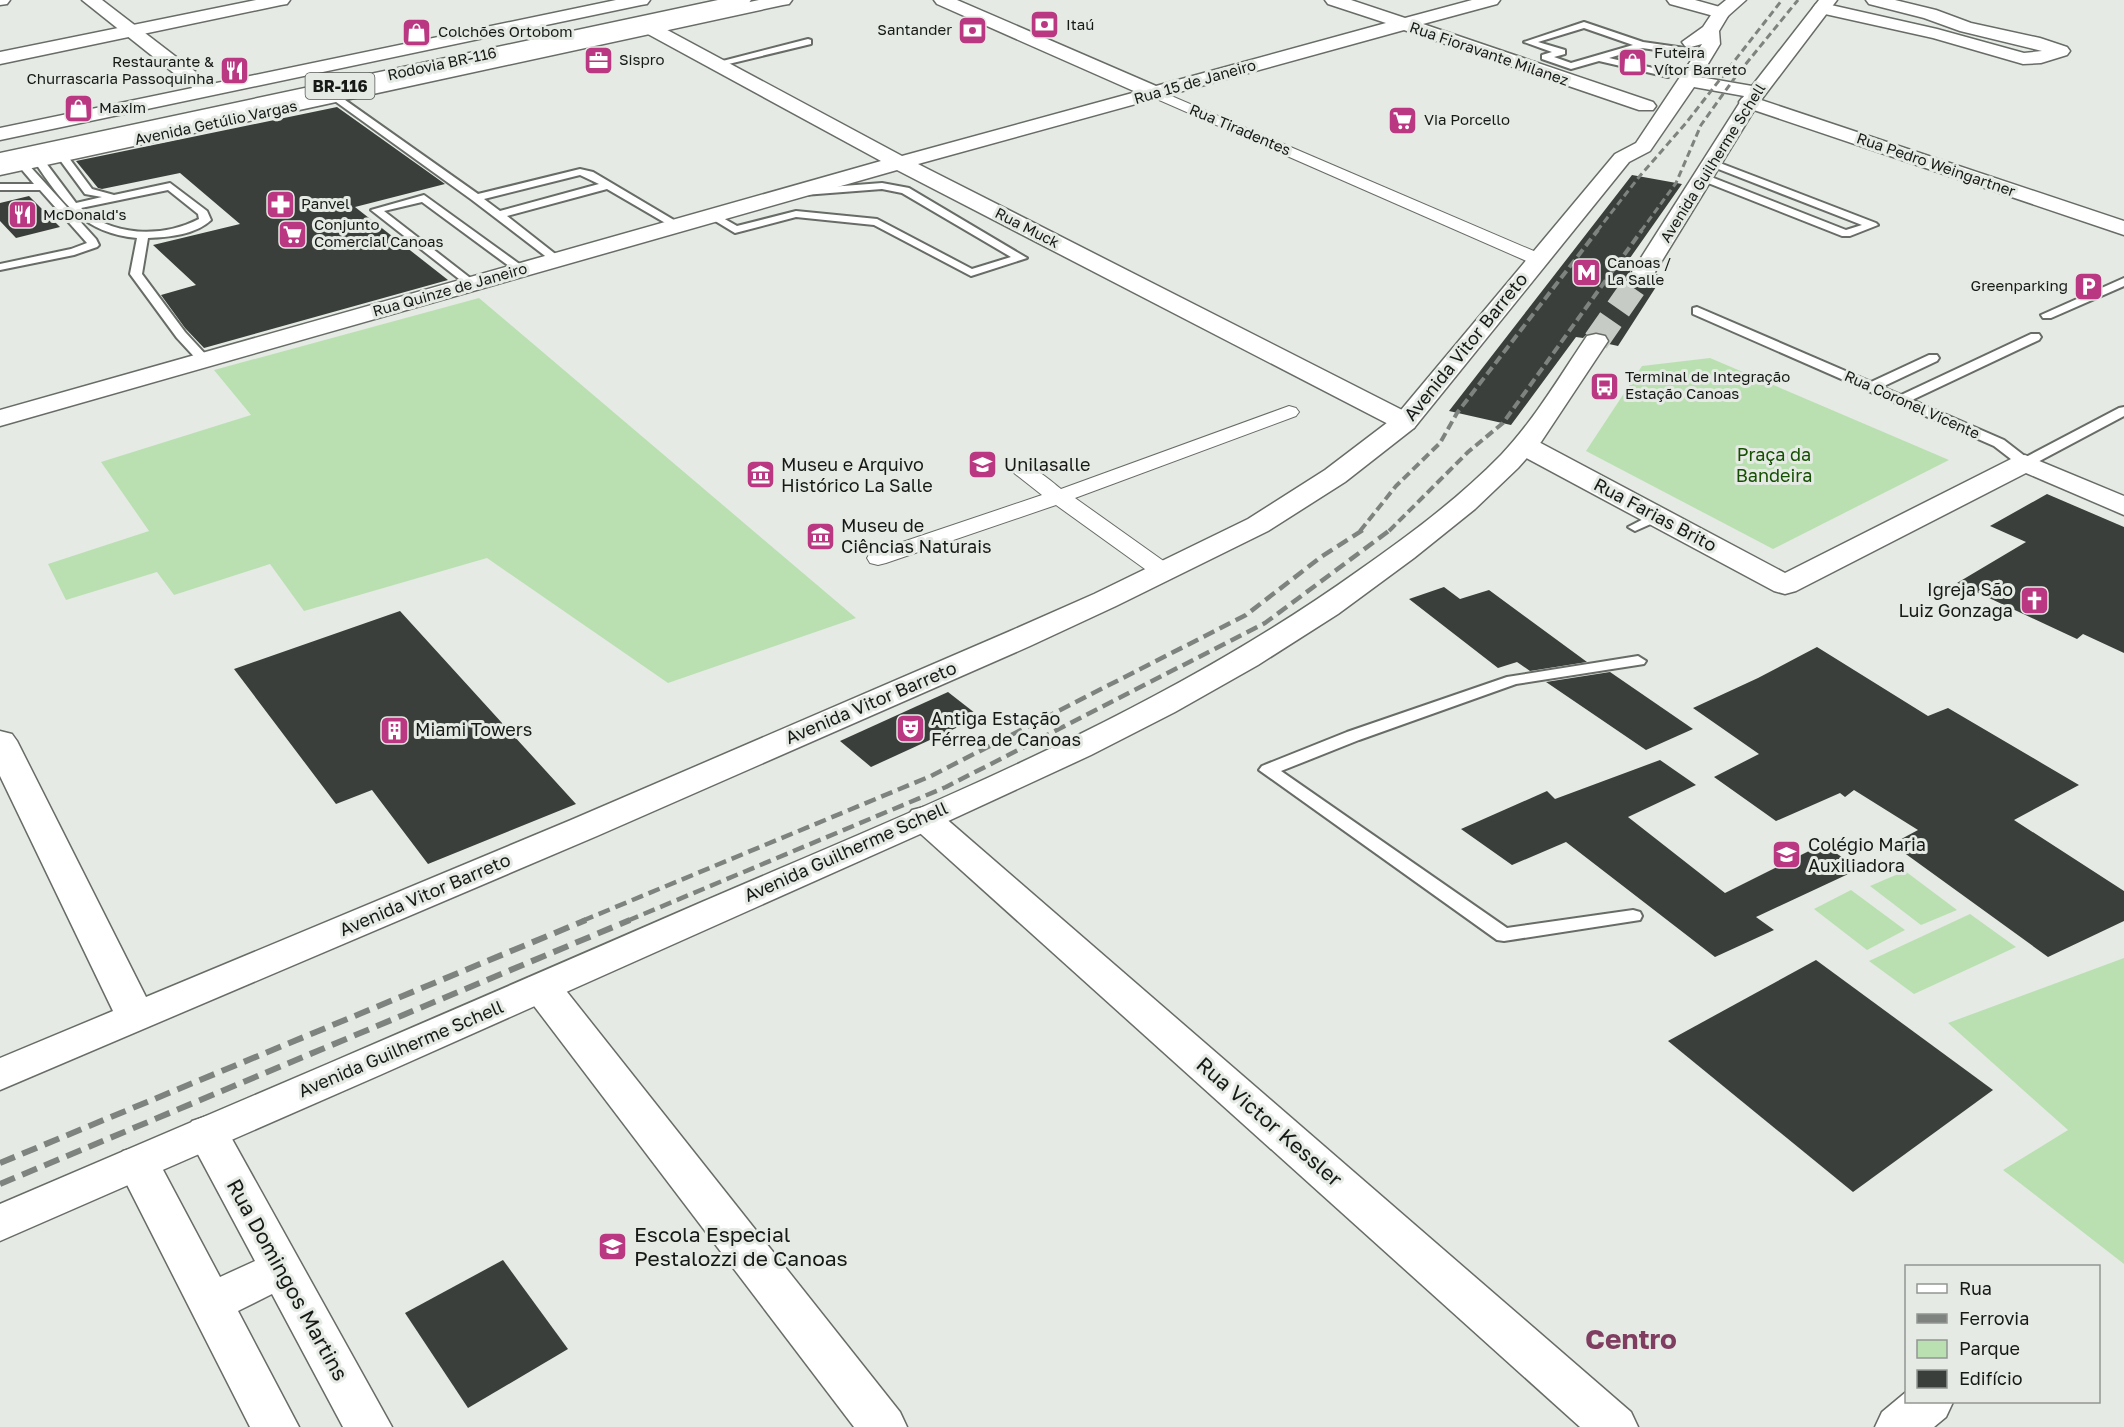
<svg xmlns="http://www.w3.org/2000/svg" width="2124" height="1427" viewBox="0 0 2124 1427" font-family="'Golos Text',sans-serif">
<rect width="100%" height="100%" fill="#e5eae4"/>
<g fill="#bae0b2">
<path d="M479,298L856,618L668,683L487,558L304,611L270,564L174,595L157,572L66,600L48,564L149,531L101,462L251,415L214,370Z"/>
<path d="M1710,358L1949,460L1773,549L1586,451L1642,366Z"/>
<path d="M1905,871L1957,910L1921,925L1870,886Z"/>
<path d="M1851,890L1905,930L1867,950L1814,909Z"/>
<path d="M1970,914L2016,947L1914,994L1869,961Z"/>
<path d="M2124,958V1264L2003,1170L2068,1130L1948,1023Z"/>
</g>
<g fill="#3b3f3b">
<path d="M337,107L445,184L355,207L448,280L204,348L185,328L161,295L196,285L153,245L240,224L180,173L102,189L98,188L76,161Z"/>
<path d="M1632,175L1682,184L1623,268L1631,269L1630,272L1634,278L1643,281L1653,279L1656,274L1663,276L1618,346L1609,344L1610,340L1607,335L1596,332L1587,334L1583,338L1576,337L1511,425L1449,411Z"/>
<path d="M29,196L60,227L16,238L0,221V203Z"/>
<path d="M2047,494L2124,527V653L2083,634L2077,639L1957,583L2026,542L1990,526Z"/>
<path d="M1444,587L1460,599L1489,590L1587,662L1530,671L1517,662L1498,668L1409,599Z"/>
<path d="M400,611L576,804L428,864L372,790L336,804L234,669Z"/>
<path d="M1817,647L1928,716L1948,708L2079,785L2014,820L2124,891V921L2048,957L1892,844L1918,830L1854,790L1845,797L1840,793L1776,821L1714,777L1759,754L1693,708L1758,678Z"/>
<path d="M1610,672L1693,729L1646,750L1546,682Z"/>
<path d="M948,692L980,717L871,767L840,741Z"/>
<path d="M1660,760L1696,785L1628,817L1725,893L1823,844L1859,869L1756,917L1774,930L1715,957L1566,842L1512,865L1461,829L1547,791L1555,799Z"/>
<path d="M1816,960L1993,1090L1853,1192L1668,1041Z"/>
<path d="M503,1260L568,1349L468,1408L405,1313Z"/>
</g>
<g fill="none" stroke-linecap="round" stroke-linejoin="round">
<path stroke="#c6cbc5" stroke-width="26" stroke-dasharray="26 13" stroke-linecap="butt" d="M1596,341L1644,272"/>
<defs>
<g id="service">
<path d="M1584,22L1643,42L1685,48L1690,51L1685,54L1642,48L1609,58L1671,72L1673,74L1668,77L1599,61L1571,69L1542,59V55L1552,52L1524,42ZM1584,28L1633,45L1571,63L1554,57L1565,54V50L1538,42Z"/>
<path d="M808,39L811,40V44L716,67L711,64Z"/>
<path d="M332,95H338L478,194L580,169L593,172L684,226L682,228H674L607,189L507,216L563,260L561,262H553L472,200L332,99ZM580,175L599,184L500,211L484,199Z"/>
<path d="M62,153L66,154L92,189L114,195L170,183L207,211L211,220C195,235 169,237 148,238L142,274L185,332L208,357L210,360L208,363H200L177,338L130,274L137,238C83,233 62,202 34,161L43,159L76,203L102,197L85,194L57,156ZM168,190L198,214L199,219C162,238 113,237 81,208Z"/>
<path d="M1712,160L1876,223L1878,225L1850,236H1842L1698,179V175H1706L1846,230L1862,225L1708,165V161Z"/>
<path d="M22,161L26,162L96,239L99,245L97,247L74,255L0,270V264L71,249L87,243L40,190H0V184H34L17,164Z"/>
<path d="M882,183L909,188L1027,258L971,276L874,225L796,217L735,233L707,216L708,214H716L737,226L796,211L877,219L972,269L1011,257L902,193L882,189L804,195L799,192L804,189Z"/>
<path d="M424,195L525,268V272H517L422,202L384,211L478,284L472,288L468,286L371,210Z"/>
<path d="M2124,278V286L2051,318H2043L2041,315Z"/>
<path d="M1697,307L1871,382L1929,355H1937L1939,358L1937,361L1882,387L1901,395L2031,334H2039L2041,337L2039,340L1912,400L2004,440L2026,457L2119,408L2124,407V416L2030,466H2020L1994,446L1693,314V308Z"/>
<path d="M1657,512L1664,516L1662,519L1635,531L1628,527Z"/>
<path d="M1638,656L1646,661L1644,664L1516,684L1359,740L1281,771L1507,928L1633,910L1640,912L1642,916L1640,920L1504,941L1497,940L1259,770L1262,766L1347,732L1507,677Z"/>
</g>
<g id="pedestrian">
<path d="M1155,89L1543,255L1546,259L1543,263H1531L1150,96L1148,93Z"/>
<path d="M1289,406L1296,408L1299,412L1296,416L1075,498L1172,567L1176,572L1172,577L1164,579L1156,577L1056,505L886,563L878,565L870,563L867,558L870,553L1042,495L1014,473L1017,468C1034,464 1048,479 1061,489Z"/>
</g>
<g id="minor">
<path d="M0,0H10L7,4L0,5Z"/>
<path d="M256,0H290L287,4L281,5L0,64V52Z"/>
<path d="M934,0H957L1156,86L1386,23L1328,4L1325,0H1351L1405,18L1472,0H1500L1497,4L1423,24L1653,102L1656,106L1653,110H1639L1404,30L918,164L1414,416L1418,422L1414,428L1405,430L1396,428L897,170L0,426V410L881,161L646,33L643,29L646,25H658L902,156L1136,92L937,4Z"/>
<path d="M1667,0H1695L1727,9L1730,13L1727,17L1721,18L1670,4Z"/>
<path d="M1866,0H1895L1936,10L1971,23L2040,38L2067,47L2070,51L2067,55L2041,63L2023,64L1933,38L1816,12L1813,8L1816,4L1822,3L1937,29L2024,53L2042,51L1960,31L1924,18L1869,4Z"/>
<path d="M1749,96L2124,221V235L1742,106L1739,102L1742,98Z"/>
<path d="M1525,438L1535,440L1785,573L2015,457L2025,455L2124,496V515L2026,473L1796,591L1785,594L1774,591L1515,452L1511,446L1515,440Z"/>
<path d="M924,807L936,810L1631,1412L1638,1427H1580L912,826L906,818L912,810Z"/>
<path d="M542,974L556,978L900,1412L907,1427H854L528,998L522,988L528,978Z"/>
<path d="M1906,1392V1402H1953L1946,1417L1934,1427H1875L1882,1412Z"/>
</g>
<path id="tertiary" d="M207,1116L222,1121L392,1427H343L272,1294L238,1311L299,1427H250L116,1163L123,1151L138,1147L153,1151L220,1277L255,1261L186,1132L192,1121Z"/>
<g id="secondary">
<path d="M82,0H102L214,86L217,90L214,94H200Z"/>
<path d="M1726,0H1746L1728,16L1719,31L1720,44L1700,77L1752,86L1819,0H1837L1758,104L1652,277L1644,279L1636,277L1632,272L1744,96L1694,87L1650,151L1629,162L1414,428L1345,482L1268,531L1116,606L1030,646L597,836L0,1090V1058L113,1011L0,776V731L12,734L17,741L146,997L571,820L1008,632L1094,594L1248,519L1325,470L1396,416L1615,154L1636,143L1702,44L1691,47L1685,46L1682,42L1703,27L1715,9Z"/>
<path d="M1596,334L1605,336L1608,341L1541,442L1518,468L1475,509L1414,558L1338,614L1258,665L1175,712L1091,755L918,835L380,1075L0,1241V1204C234,1104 469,1004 702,902C927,805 1158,714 1358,571C1408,536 1458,499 1501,455C1535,419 1560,376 1587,336Z"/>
</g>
<g id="primary">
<path d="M616,0H650L647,4L641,5L0,140V128Z"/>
<path d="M759,0H792L789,4L783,5L0,175V163Z"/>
</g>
<path id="motorway" d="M718,0H751L748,4L742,5L0,165V153Z"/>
</defs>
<use href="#service" stroke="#686c67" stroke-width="4"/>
<use href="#pedestrian" stroke="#686c67" stroke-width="2"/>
<use href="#minor" stroke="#686c67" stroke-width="3"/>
<use href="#tertiary" stroke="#686c67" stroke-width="3"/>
<use href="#secondary" stroke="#686c67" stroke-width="3"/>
<use href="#primary" stroke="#686c67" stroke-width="3"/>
<use href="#motorway" stroke="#686c67" stroke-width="3"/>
<use href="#service" fill="#fff" fill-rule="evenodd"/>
<use href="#pedestrian" fill="#fff" fill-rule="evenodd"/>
<use href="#minor" fill="#fff" fill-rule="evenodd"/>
<use href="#tertiary" fill="#fff" fill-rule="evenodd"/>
<use href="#secondary" fill="#fff" fill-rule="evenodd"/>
<use href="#primary" fill="#fff" fill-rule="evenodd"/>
<use href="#motorway" fill="#fff" fill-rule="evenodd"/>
<g stroke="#7f837f" stroke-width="3" stroke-dasharray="7 4" stroke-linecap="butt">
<path d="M1597,231L1639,177L1686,123L1782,0"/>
<path d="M1641,231L1676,183L1701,125L1736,76L1798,0"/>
</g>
<g stroke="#7f837f" stroke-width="4" stroke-dasharray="9 4.5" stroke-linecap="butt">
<path d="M1360,531L1396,486L1440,443L1457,413L1598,230"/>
<path d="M1389,531L1468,452L1503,423L1642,230"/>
</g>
<g stroke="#7f837f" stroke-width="4.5" stroke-dasharray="12 6" stroke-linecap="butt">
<path d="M582,921L931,776L1246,615L1321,557L1363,530"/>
<path d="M627,921L946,787L1265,623L1390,530"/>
</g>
<g stroke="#7f837f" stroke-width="6" stroke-dasharray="16 8" stroke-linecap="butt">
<path d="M0,1163L586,920"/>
<path d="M0,1184L630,920"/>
</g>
</g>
<defs>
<symbol id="bank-square" viewBox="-11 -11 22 22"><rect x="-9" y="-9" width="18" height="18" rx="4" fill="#b93881" stroke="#e5eae4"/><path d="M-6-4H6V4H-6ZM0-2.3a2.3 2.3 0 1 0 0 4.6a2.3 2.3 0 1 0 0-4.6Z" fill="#fff"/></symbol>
<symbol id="shop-square" viewBox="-11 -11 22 22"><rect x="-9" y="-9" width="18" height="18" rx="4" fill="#b93881" stroke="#e5eae4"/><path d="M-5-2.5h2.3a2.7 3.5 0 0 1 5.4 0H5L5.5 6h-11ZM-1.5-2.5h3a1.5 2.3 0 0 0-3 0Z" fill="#fff"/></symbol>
<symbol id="office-square" viewBox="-11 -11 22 22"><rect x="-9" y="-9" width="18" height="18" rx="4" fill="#b93881" stroke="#e5eae4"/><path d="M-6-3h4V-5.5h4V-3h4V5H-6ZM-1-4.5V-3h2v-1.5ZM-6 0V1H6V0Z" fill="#fff"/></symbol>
<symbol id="restaurant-square" viewBox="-11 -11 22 22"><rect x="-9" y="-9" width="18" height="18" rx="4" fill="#b93881" stroke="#e5eae4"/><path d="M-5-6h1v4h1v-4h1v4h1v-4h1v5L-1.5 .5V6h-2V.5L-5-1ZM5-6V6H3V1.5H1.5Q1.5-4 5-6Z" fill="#fff"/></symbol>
<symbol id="supermarket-square" viewBox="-11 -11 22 22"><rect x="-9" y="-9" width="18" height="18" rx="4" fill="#b93881" stroke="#e5eae4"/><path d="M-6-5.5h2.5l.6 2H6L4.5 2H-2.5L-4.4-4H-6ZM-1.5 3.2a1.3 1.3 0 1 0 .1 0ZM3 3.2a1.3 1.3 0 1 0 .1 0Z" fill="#fff"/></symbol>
<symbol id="pharmacy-square" viewBox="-11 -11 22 22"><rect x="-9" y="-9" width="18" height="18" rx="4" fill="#b93881" stroke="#e5eae4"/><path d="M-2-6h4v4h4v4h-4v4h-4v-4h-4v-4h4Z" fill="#fff"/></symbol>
<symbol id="metro-square" viewBox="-11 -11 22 22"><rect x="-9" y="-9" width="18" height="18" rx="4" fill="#b93881" stroke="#e5eae4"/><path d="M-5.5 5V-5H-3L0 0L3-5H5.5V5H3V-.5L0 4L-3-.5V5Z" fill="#fff"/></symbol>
<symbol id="parking-square" viewBox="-11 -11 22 22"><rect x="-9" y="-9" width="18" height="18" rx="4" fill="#b93881" stroke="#e5eae4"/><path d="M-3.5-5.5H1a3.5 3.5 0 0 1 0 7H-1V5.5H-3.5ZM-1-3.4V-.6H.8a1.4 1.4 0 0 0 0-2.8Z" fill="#fff"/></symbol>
<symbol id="bus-square" viewBox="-11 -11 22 22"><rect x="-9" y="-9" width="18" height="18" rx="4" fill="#b93881" stroke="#e5eae4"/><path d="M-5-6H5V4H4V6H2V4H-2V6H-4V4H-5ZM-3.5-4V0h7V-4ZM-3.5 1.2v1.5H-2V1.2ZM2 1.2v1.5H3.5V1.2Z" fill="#fff"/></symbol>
<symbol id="university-square" viewBox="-11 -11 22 22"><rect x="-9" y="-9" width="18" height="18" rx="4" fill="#b93881" stroke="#e5eae4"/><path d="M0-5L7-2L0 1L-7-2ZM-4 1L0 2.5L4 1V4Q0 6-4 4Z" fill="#fff"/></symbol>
<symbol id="museum-square" viewBox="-11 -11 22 22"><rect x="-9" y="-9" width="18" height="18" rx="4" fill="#b93881" stroke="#e5eae4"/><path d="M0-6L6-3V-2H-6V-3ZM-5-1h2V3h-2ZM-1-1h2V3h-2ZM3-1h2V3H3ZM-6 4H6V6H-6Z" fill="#fff"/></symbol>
<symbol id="church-square" viewBox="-11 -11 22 22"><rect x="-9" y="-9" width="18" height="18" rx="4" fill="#b93881" stroke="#e5eae4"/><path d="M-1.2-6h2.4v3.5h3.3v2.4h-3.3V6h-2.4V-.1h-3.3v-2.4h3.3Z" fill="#fff"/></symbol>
<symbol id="theatre-square" viewBox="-11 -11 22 22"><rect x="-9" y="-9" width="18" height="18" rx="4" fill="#b93881" stroke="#e5eae4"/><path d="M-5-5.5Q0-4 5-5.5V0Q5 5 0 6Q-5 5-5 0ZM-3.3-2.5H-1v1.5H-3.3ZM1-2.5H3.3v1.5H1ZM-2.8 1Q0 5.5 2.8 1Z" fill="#fff"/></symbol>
<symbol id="building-square" viewBox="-11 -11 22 22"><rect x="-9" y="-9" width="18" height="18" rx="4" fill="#b93881" stroke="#e5eae4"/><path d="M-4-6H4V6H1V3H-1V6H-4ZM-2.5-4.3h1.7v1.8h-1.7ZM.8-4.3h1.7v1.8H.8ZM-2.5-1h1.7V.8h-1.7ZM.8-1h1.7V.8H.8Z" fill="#fff"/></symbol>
<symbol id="school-square" viewBox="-11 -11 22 22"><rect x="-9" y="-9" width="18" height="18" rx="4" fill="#b93881" stroke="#e5eae4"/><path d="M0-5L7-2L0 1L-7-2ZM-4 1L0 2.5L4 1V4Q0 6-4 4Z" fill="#fff"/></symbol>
</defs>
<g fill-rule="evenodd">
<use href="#bank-square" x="1028" y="8" width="33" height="33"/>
<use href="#bank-square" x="956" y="14" width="33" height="33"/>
<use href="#shop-square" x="400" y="16" width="33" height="33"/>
<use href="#office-square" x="582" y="44" width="33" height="33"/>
<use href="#shop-square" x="1616" y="46" width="33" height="33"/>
<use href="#restaurant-square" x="218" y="54" width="33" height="33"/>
<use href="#shop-square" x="62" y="92" width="33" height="33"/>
<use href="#supermarket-square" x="1386" y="104" width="33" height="33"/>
<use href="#pharmacy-square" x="264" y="188" width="33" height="33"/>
<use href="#restaurant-square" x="6" y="198" width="33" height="33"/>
<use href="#supermarket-square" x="276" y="218" width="33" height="33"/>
<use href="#metro-square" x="1570" y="256" width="33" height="33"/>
<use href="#parking-square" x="2072" y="270" width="33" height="33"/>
<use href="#bus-square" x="1588" y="370" width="33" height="33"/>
<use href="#university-square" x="966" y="448" width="33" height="33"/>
<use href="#museum-square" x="744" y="458" width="33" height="33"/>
<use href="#museum-square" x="804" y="520" width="33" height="33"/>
<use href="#church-square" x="2018" y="584" width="33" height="33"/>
<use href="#theatre-square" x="894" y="712" width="33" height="33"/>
<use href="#building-square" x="378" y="714" width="33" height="33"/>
<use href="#school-square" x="1770" y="838" width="33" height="33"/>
<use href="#school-square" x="596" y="1230" width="33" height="33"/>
</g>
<g text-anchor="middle" stroke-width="6" stroke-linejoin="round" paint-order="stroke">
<g font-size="15" fill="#171917" stroke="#e5eae4" text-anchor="start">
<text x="1066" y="30">Itaú</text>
<text x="952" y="35" text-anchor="end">Santander</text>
<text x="438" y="37">Colchões Ortobom</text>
<text x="1654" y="58">Futeira<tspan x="1654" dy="17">Vítor Barreto</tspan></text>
<text x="619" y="65">Sispro</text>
<text x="214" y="67" text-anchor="end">Restaurante &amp;<tspan x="214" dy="17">Churrascaria Passoquinha</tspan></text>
<text x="99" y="113">Maxim</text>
<text x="1424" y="125">Via Porcello</text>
<text x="301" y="209">Panvel</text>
<text x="43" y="220">McDonald's</text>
<text x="314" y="230">Conjunto<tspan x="314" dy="17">Comercial Canoas</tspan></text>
<text x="1607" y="268">Canoas /<tspan x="1607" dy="17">La Salle</tspan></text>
<text x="2068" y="291" text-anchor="end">Greenparking</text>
<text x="1625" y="382">Terminal de Integração<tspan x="1625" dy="17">Estação Canoas</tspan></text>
</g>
<g font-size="15" fill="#171917" stroke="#e5eae4">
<text transform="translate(1489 54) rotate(19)" y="5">Rua Fioravante Milanez</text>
<text transform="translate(442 64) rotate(-12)" y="5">Rodovia BR-116</text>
<text transform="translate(1195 82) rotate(-16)" y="5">Rua 15 de Janeiro</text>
<text transform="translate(216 123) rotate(-12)" y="5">Avenida Getúlio Vargas</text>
<text transform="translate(1240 130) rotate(23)" y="5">Rua Tiradentes</text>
<text transform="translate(1713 163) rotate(-58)" y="5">Avenida Guilherme Schell</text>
<text transform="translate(1936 165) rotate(19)" y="5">Rua Pedro Weingartner</text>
<text transform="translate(1027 228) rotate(27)" y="5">Rua Muck</text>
<text transform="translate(450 290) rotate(-16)" y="5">Rua Quinze de Janeiro</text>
<text transform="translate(1912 405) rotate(24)" y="5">Rua Coronel Vicente</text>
</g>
<rect fill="#e5eae4" stroke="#555854" stroke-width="1.5" x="305.5" y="73" width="69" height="26" rx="4.5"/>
<g font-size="16" font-weight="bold" fill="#171917">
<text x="340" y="92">BR-116</text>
</g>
<g font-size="18" fill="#171917" stroke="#e5eae4">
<text transform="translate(1466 347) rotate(-51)" y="6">Avenida Vitor Barreto</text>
<text transform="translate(1655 515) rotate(28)" y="6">Rua Farias Brito</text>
<text transform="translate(871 703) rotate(-23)" y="6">Avenida Vitor Barreto</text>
<text transform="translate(846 852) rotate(-24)" y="6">Avenida Guilherme Schell</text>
<text transform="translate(425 895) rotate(-23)" y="6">Avenida Vitor Barreto</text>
<text transform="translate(401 1049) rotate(-23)" y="6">Avenida Guilherme Schell</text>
</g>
<g font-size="18" fill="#155002" stroke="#e5eae4">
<text x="1774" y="461">Praça da<tspan x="1774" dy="21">Bandeira</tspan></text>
</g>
<g font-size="18" fill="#171917" stroke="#e5eae4" text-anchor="start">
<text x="781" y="471">Museu e Arquivo<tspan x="781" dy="21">Histórico La Salle</tspan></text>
<text x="1004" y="471">Unilasalle</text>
<text x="841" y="532">Museu de<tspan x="841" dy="21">Ciências Naturais</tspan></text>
<text x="2013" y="596" text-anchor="end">Igreja São<tspan x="2013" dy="21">Luiz Gonzaga</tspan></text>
<text x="931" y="725">Antiga Estação<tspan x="931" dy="21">Férrea de Canoas</tspan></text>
<text x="415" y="736">Miami Towers</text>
<text x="1808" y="851">Colégio Maria<tspan x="1808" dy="21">Auxiliadora</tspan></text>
</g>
<g font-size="21" fill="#171917" stroke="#e5eae4">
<text transform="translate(1269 1122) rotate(41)" y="7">Rua Victor Kessler</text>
<text transform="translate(287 1280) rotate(61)" y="7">Rua Domingos Martins</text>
</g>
<g font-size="21" fill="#171917" stroke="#e5eae4" text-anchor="start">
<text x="634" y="1242">Escola Especial<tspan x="634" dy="24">Pestalozzi de Canoas</tspan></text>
</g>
<g font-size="28" font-weight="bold" fill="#7f3d5f" stroke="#e5eae4">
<text x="1631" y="1349">Centro</text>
</g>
</g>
<rect x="1905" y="1265" width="195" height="138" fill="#e5eae4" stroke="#939692" stroke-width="1.5"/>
<rect x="1917" y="1284" width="30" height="9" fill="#ffffff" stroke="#939692" stroke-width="1.5"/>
<text x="1959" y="1295" font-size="18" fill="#171917">Rua</text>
<rect x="1917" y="1314" width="30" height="9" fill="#7f837f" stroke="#939692" stroke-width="1.5"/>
<text x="1959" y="1325" font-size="18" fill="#171917">Ferrovia</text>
<rect x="1917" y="1340" width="30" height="18" fill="#bae0b2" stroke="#939692" stroke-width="1.5"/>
<text x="1959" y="1355" font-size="18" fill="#171917">Parque</text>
<rect x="1917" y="1370" width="30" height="18" fill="#3b3f3b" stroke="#939692" stroke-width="1.5"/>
<text x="1959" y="1385" font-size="18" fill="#171917">Edifício</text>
</svg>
